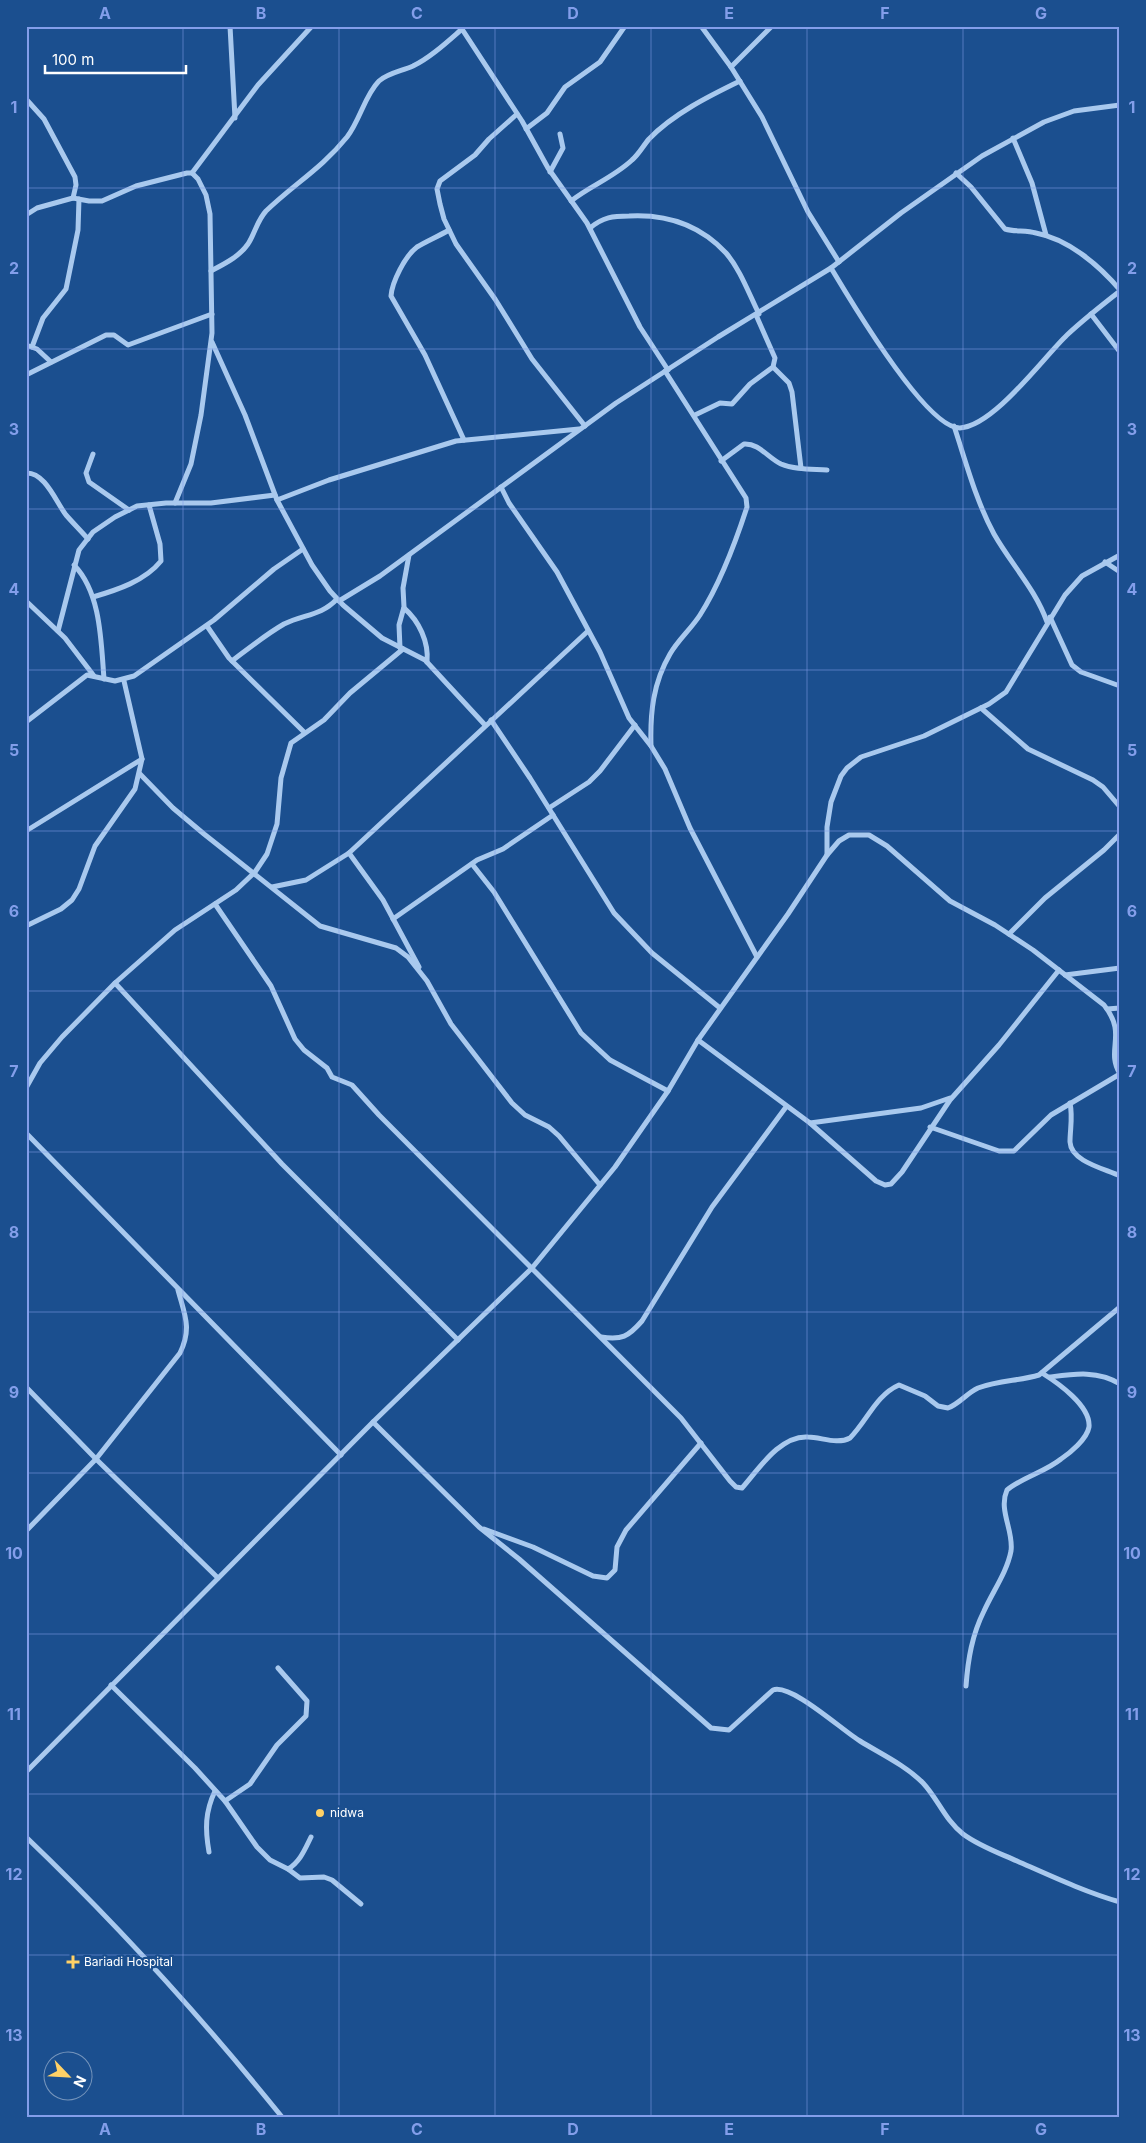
<svg xmlns="http://www.w3.org/2000/svg" width="1146" height="2143" viewBox="0 0 1146 2143" font-family="Inter,sans-serif">
<rect width="100%" height="100%" fill="#1b4f8f"/>
<g fill="none" stroke-linecap="round" stroke-linejoin="round">
<g stroke="#a9c9ee" stroke-width="5">
<path d="M230,26L235,118"/>
<path d="M460,26L522,121L548,168L587,223L640,327L668,370"/>
<path d="M701,26L731,67L762,117L808,212L839,262"/>
<path d="M1117,26L1120,28"/>
<path d="M731,67L772,26"/>
<path d="M26,99L44,119L75,177L76,185L73,198"/>
<path d="M517,114L489,139L475,155L440,181L437,189L440,204L444,219L456,244L495,299L532,359L585,426"/>
<path d="M526,129L547,113L565,87L600,62L625,26"/>
<path d="M1013,138L1032,183L1046,235"/>
<path d="M550,172L563,148L560,134"/>
<path d="M192,173L258,85L312,26"/>
<path d="M956,173L971,187L1005,229C1015,232 1026,230 1036,233C1068,239 1099,265 1120,290"/>
<path d="M571,201C590,186 614,177 632,160C639,154 643,146 649,139C673,114 709,96 740,81"/>
<path d="M26,215L37,208L73,198L89,201H102L136,186L187,173H192L198,179L206,195L210,214L212,333L201,415L191,464L175,503"/>
<path d="M590,228C603,217 613,216 629,216C666,214 700,225 726,253C740,269 749,294 759,314"/>
<path d="M449,230C439,236 427,241 417,247C405,256 392,282 391,296L425,355L464,440"/>
<path d="M831,268C849,298 926,429 960,428C994,426 1043,358 1067,335C1084,319 1102,305 1120,291"/>
<path d="M211,271C224,264 239,257 248,244C255,233 257,221 266,211C294,184 322,168 347,137C360,120 365,95 379,81C388,73 402,71 413,66C431,57 447,42 462,29"/>
<path d="M1091,314L1120,352"/>
<path d="M212,342L245,415L277,500L312,565L330,591L343,605L382,638L425,660L485,725"/>
<path d="M26,345L37,349L51,362"/>
<path d="M32,347L43,318L66,289L78,230L79,199"/>
<path d="M773,367L789,383L792,392L801,468"/>
<path d="M26,375L106,335H114L128,345L212,314"/>
<path d="M695,415L720,403L732,404L750,384L773,367L775,358L756,315"/>
<path d="M954,426C966,462 976,501 994,534C1011,564 1036,590 1047,622"/>
<path d="M93,454L86,473L89,482L129,510"/>
<path d="M721,461L744,444C759,443 768,458 781,464C795,470 812,469 827,470"/>
<path d="M26,473C45,472 56,502 66,515C73,523 81,531 88,539"/>
<path d="M501,487L509,503L557,572L600,652L629,718L651,746L665,769L690,828L757,957"/>
<path d="M277,500L329,480L456,441L579,429"/>
<path d="M1105,562L1120,572"/>
<path d="M74,565C101,593 101,641 104,679"/>
<path d="M93,597C117,590 145,581 161,561L160,544L149,505"/>
<path d="M26,601L65,638L94,676"/>
<path d="M339,601L380,576L616,403L718,337L831,268L901,213L982,156L1044,122L1074,111L1120,105"/>
<path d="M404,608C419,621 429,642 427,662"/>
<path d="M1050,617L1072,665L1081,672L1120,686"/>
<path d="M207,626L229,658L304,732"/>
<path d="M58,631L79,550L93,532L115,517L137,506L166,503H211L275,495"/>
<path d="M400,648L399,625L404,607L403,588L409,555"/>
<path d="M232,661C249,648 265,635 284,624C304,614 321,616 337,599"/>
<path d="M981,708L1028,749L1093,780L1103,787L1120,807"/>
<path d="M491,720L530,778L614,913L652,953L720,1008"/>
<path d="M26,722L87,675L115,681L134,676L214,620L274,569L303,549"/>
<path d="M651,746C650,713 653,683 670,654C678,640 691,629 700,615C721,582 735,544 747,507L746,498L665,371"/>
<path d="M140,774L173,808L204,834L320,926L396,948L408,957L427,981L451,1024L512,1103L525,1115L549,1127L559,1136L600,1185"/>
<path d="M549,808L589,782L600,771L635,725"/>
<path d="M26,831L142,759"/>
<path d="M349,853L383,900L419,967"/>
<path d="M827,855V827L831,802L841,776L847,768L861,757L924,736L989,704L1006,692L1065,595L1082,576L1120,555"/>
<path d="M472,864L494,892L581,1033L610,1060L668,1091"/>
<path d="M272,887L306,880L349,853L588,631"/>
<path d="M215,904L271,986L295,1039L304,1050L327,1068L332,1077L352,1085L379,1115L681,1418L730,1481L736,1487L742,1488C758,1470 780,1435 808,1437C821,1437 837,1445 850,1438C867,1421 876,1395 899,1385L925,1396L938,1406L948,1408C959,1404 967,1393 978,1388C999,1380 1019,1381 1039,1375L1120,1307"/>
<path d="M393,919L477,860L503,849L553,815"/>
<path d="M26,926L61,909L72,900L79,889L95,846L135,789L142,759L124,681"/>
<path d="M1009,934L1045,898L1104,850L1120,834"/>
<path d="M1065,975L1120,968"/>
<path d="M115,983L282,1164L458,1340"/>
<path d="M1107,1009L1120,1008"/>
<path d="M698,1040L810,1123L876,1181L885,1185L891,1184L902,1172L950,1100L999,1045L1059,970"/>
<path d="M26,1088L40,1063L62,1037L115,983L175,930L236,890L255,872L267,854L277,824L281,778L291,743L324,720L350,693L403,649"/>
<path d="M1070,1103C1073,1117 1070,1129 1070,1142C1071,1162 1106,1169 1120,1176"/>
<path d="M810,1123L921,1108L950,1098"/>
<path d="M930,1127L999,1151H1014L1051,1115L1120,1074"/>
<path d="M26,1133L341,1455"/>
<path d="M601,1337C622,1340 628,1337 642,1321L712,1207L786,1107"/>
<path d="M1050,1377C1073,1374 1098,1370 1120,1384"/>
<path d="M26,1387L96,1459L218,1578"/>
<path d="M373,1422L479,1527L519,1559L711,1728L729,1730L773,1690C791,1683 843,1731 860,1741C881,1754 905,1765 923,1783C938,1799 945,1820 963,1834C979,1846 999,1853 1017,1861C1051,1876 1085,1892 1120,1902"/>
<path d="M484,1529L533,1547L593,1576L607,1578L615,1570L617,1547L626,1530L701,1443"/>
<path d="M26,1531L96,1459L180,1353C192,1328 185,1316 178,1290"/>
<path d="M111,1685L195,1768L225,1801L257,1847L270,1860L288,1869C300,1862 305,1849 311,1837"/>
<path d="M966,1686C968,1659 972,1635 984,1611C993,1591 1007,1572 1011,1551C1014,1531 998,1510 1007,1490C1023,1477 1045,1472 1061,1459C1070,1453 1087,1439 1089,1427C1091,1406 1058,1383 1042,1373"/>
<path d="M26,1772L373,1422L532,1268L615,1167L668,1091L698,1040L788,914L827,855L839,841L849,835H869L887,846L950,901L995,925L1033,950L1104,1005C1128,1035 1105,1049 1120,1074"/>
<path d="M225,1801L250,1784L277,1745L306,1716L307,1701L278,1668"/>
<path d="M26,1837C118,1925 202,2018 282,2117"/>
<path d="M209,1852C205,1829 205,1812 215,1791"/>
<path d="M288,1869L300,1878L324,1877L332,1880L361,1904"/>
</g>
</g>
<path fill="none" stroke="#839eea" stroke-width="1" stroke-opacity="0.55" d="M183,26V2117M339,26V2117M495,26V2117M651,26V2117M807,26V2117M963,26V2117M26,188H1120M26,349H1120M26,509H1120M26,670H1120M26,831H1120M26,991H1120M26,1152H1120M26,1312H1120M26,1473H1120M26,1634H1120M26,1794H1120M26,1955H1120"/>
<g fill="#ffd166" stroke="#1b4f8f" stroke-width="2">
<circle cx="320" cy="1813" r="5"/>
<path d="M70.5 1954.5h5v5h5v5h-5v5h-5v-5h-5v-5h5z"/>
</g>
<g text-anchor="middle" stroke-width="4.5" stroke-linejoin="round" paint-order="stroke">
<g font-size="12" fill="#fff" stroke="#1b4f8f" text-anchor="start">
<text x="330" y="1817">nidwa</text>
<text x="84" y="1966">Bariadi Hospital</text>
</g>
</g>
<rect width="1146" height="2143" fill="none" stroke="#1b4f8f" stroke-width="55"/>
<g transform="translate(68 2076) rotate(115)"><circle r="24" fill="#1b4f8f" stroke="#7695bc"/>
<path d="M0-4L9 19L0 12L-9 19Z" fill="#ffd166"/>
<text y="-8" font-size="14" font-weight="bold" text-anchor="middle" fill="#ffffff">N</text>
</g>
<path d="M45 65v8h141v-8" fill="none" stroke="#ffffff" stroke-width="2.5"/>
<text x="52" y="65" font-size="15" fill="#ffffff" stroke="#1b4f8f" stroke-width="4" paint-order="stroke">100 m</text>
<rect x="28" y="28" width="1090" height="2088" fill="none" stroke="#839eea" stroke-width="2"/>
<g font-size="16" text-anchor="middle" font-weight="bold" fill="#839eea">
<text x="105" y="19">A</text>
<text x="261" y="19">B</text>
<text x="417" y="19">C</text>
<text x="573" y="19">D</text>
<text x="729" y="19">E</text>
<text x="885" y="19">F</text>
<text x="1041" y="19">G</text>
<text x="14" y="113">1</text>
<text x="1132" y="113">1</text>
<text x="14" y="274">2</text>
<text x="1132" y="274">2</text>
<text x="14" y="435">3</text>
<text x="1132" y="435">3</text>
<text x="14" y="595">4</text>
<text x="1132" y="595">4</text>
<text x="14" y="756">5</text>
<text x="1132" y="756">5</text>
<text x="14" y="917">6</text>
<text x="1132" y="917">6</text>
<text x="14" y="1077">7</text>
<text x="1132" y="1077">7</text>
<text x="14" y="1238">8</text>
<text x="1132" y="1238">8</text>
<text x="14" y="1398">9</text>
<text x="1132" y="1398">9</text>
<text x="14" y="1559">10</text>
<text x="1132" y="1559">10</text>
<text x="14" y="1720">11</text>
<text x="1132" y="1720">11</text>
<text x="14" y="1880">12</text>
<text x="1132" y="1880">12</text>
<text x="14" y="2041">13</text>
<text x="1132" y="2041">13</text>
<text x="105" y="2135">A</text>
<text x="261" y="2135">B</text>
<text x="417" y="2135">C</text>
<text x="573" y="2135">D</text>
<text x="729" y="2135">E</text>
<text x="885" y="2135">F</text>
<text x="1041" y="2135">G</text>
</g>
</svg>
